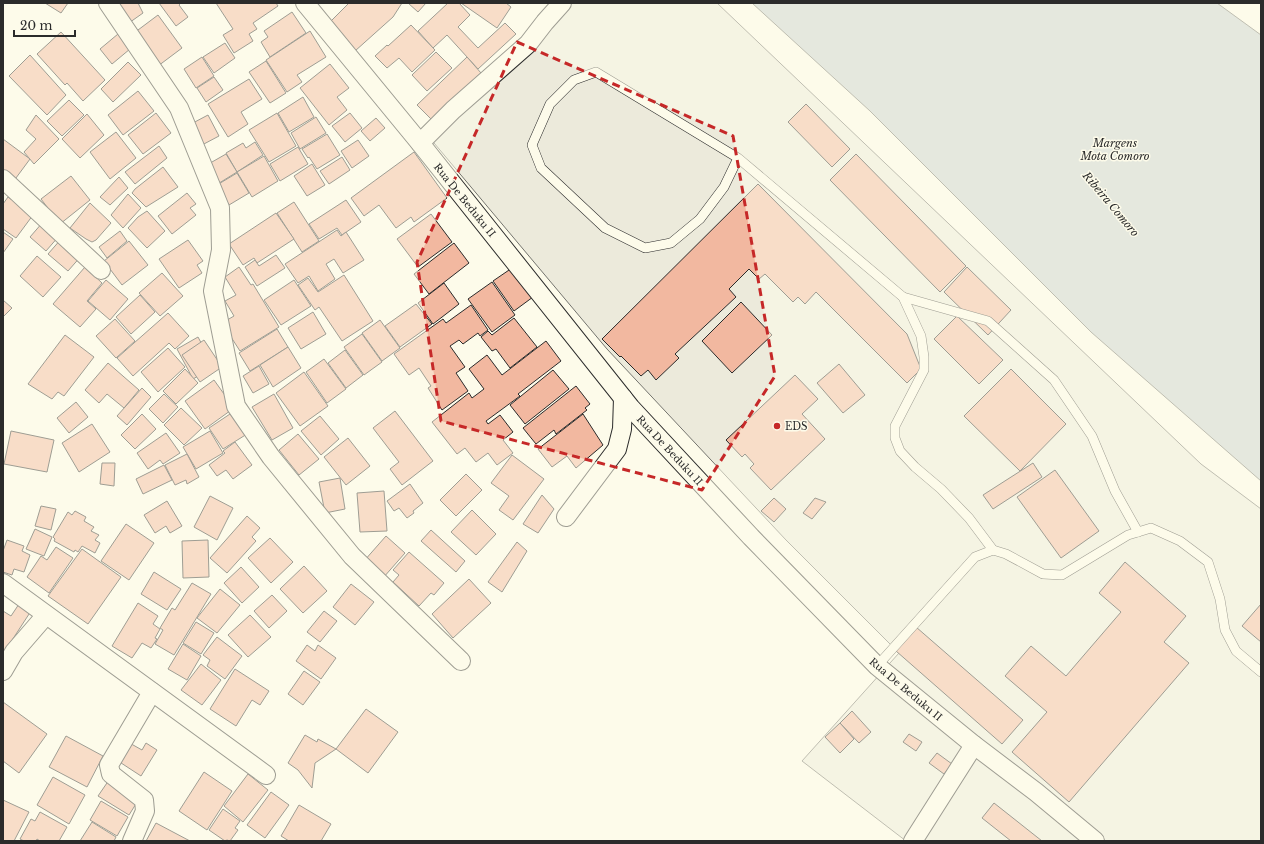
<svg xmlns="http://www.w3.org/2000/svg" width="1264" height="844" viewBox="0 0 1264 844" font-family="'Libre Baskerville',serif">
<rect width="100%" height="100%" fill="#fdfbea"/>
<path fill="#eceadb" stroke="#74746e" d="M565,3H717L1201,464L1261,509V841H906L802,761L899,653L786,540L607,349L429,137Z"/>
<path fill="#c7d0d0" stroke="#74746e" d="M752,3H1217L1261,35V481L1091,332L870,111Z"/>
<g fill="#f2b8a0" stroke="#2b2b2b">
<path d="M45,3H68L61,13Z"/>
<path d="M112,3H138L143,13L126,25Z"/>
<path d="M159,3H181L179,5L188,17L176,26Z"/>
<path d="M216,3H276L278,6L253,23L257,29L249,34L253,41L234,53L223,35L233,29Z"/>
<path d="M349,3H402L393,17L355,51L329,23Z"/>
<path d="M408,3H426L418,12Z"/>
<path d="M448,3H459L470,15L458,27L478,48L505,23L516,34L478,69L447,35L433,48L418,31Z"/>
<path d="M461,3H506L511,7L497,28Z"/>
<path d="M292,12L306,33L270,57L261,42L268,37L264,31Z"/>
<path d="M158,15L182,48L158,66L134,33Z"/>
<path d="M411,25L435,50L412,72L399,58L387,68L375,56L387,45L388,46Z"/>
<path d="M310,31L326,57L297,75L302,82L287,92L266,60Z"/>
<path d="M61,32L105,80L83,101L67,83L65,85L37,54Z"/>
<path d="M118,34L130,49L112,64L100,49Z"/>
<path d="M225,43L235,58L214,73L203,57Z"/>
<path d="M436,52L452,68L427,91L412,75Z"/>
<path d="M30,55L66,95L47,115L9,76Z"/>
<path d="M202,57L214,76L196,88L184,69Z"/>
<path d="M467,57L481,73L431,119L417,105Z"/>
<path d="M266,61L286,93L270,103L249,72Z"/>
<path d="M128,62L141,75L113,102L101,89Z"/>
<path d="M330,64L349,88L337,97L347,110L329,125L300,88Z"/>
<path d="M214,77L223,90L206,102L197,88Z"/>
<path d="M249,79L262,99L241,112L248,124L228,137L208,104Z"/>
<path d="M138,91L154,111L123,135L108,115Z"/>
<path d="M303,97L314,117L289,132L278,113Z"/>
<path d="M69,100L84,115L62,136L47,121Z"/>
<path d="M806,104L850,149L832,167L788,122Z"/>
<path d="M156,113L171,133L143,154L128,135Z"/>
<path d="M277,113L296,146L269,162L249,130Z"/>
<path d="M350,113L362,128L345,142L332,126Z"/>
<path d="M87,114L104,135L80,158L62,139Z"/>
<path d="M36,115L59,139L34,164L24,152L36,139L26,130Z"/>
<path d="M208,115L219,136L202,145L191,124Z"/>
<path d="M316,117L326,133L300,149L291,133Z"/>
<path d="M376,118L385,128L370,141L361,131Z"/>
<path d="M116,132L136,158L110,179L90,152Z"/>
<path d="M327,134L340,155L317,169L309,157L308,158L302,149Z"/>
<path d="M3,139L30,159L13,182L3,174Z"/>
<path d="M358,140L369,156L352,168L341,151Z"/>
<path d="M255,142L263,155L237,172L226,153L243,143L246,148Z"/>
<path d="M159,146L167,158L135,184L125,172Z"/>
<path d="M298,147L308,164L280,181L270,164Z"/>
<path d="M414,152L447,198L414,222L411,217L396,228L379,205L364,216L351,198Z"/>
<path d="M226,154L237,172L216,185L205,166Z"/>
<path d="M856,154L966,266L940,292L830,180Z"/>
<path d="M264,156L278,181L252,197L237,172Z"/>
<path d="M342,157L350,170L329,184L320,171Z"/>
<path d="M312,164L325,185L307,196L294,176Z"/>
<path d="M163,167L178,187L146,207L132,193L135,189Z"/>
<path d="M237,173L249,193L229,205L217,185Z"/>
<path d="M71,176L90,200L60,224L41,199Z"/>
<path d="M119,177L128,188L110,205L100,197Z"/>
<path d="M758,184L907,334L921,369L907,383L816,292L805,304L798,297L793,302L765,274L759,279L749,269L729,289L736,297L675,354L679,358L656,380L648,370L641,376L621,356L620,357L602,339Z"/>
<path d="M187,193L196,204L190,208L196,215L172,234L158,216Z"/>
<path d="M128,194L141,208L123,228L111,215Z"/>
<path d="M8,197L33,215L16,238L3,229V204Z"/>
<path d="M346,200L361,222L342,235L337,228L319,239L309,224Z"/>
<path d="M294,202L319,241L302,252L277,213Z"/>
<path d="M90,203L111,223L96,240L92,242L86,239L70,228Z"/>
<path d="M147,211L165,231L147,248L128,228L138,217Z"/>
<path d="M276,213L294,239L257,263L254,258L243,265L229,244Z"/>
<path d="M431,214L452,242L418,267L397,239Z"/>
<path d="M43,222L59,236L46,251L30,237Z"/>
<path d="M337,230L341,236L346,232L364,260L343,273L334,259L326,264L335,279L318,291L309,276L298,283L285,264Z"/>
<path d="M120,231L127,241L107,258L99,247Z"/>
<path d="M3,232L13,239L3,253Z"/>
<path d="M62,238L82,255L68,271L48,254Z"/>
<path d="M188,240L203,261L197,265L202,273L179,288L159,259Z"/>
<path d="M129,241L148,265L122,285L104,261Z"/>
<path d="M454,243L469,263L429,294L414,274Z"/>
<path d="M276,255L285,268L257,286L245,267L255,260L259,266Z"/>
<path d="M37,256L61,277L43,297L20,276Z"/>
<path d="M85,267L102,283L87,301L96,309L80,327L53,304Z"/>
<path d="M239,267L251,285L253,284L279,327L240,351L222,323L234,316L225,301L236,295L225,277Z"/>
<path d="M967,267L1011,310L988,335L944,292Z"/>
<path d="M512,268L533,297L514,311L493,281Z"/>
<path d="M162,273L183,296L160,316L139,293Z"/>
<path d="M344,275L373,321L342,341L319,307L315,310L298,285L308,278L318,292Z"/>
<path d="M106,280L128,299L110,320L88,301Z"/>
<path d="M294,280L311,306L281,325L264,300Z"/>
<path d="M492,282L515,315L492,332L468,299Z"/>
<path d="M444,283L459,304L433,324L418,303Z"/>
<path d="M140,295L155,312L131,334L116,317Z"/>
<path d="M3,300L12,308L3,317Z"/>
<path d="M741,302L772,335L732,373L702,341Z"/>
<path d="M416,304L432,324L400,347L385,326Z"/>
<path d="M471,305L488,330L480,336L478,333L463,344L459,340L450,346L465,367L456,373L468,391L442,410L428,388L431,386L419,368L409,375L394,354L443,319L446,323Z"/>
<path d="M313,312L326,334L301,349L288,328Z"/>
<path d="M168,313L189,336L175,349L169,343L133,376L117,358Z"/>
<path d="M957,316L1003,360L979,384L934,339Z"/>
<path d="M514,318L537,347L510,368L496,349L492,351L481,337L488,331L492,335Z"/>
<path d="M115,319L135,341L116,358L96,336Z"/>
<path d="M380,320L400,348L382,361L362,333Z"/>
<path d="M277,329L288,347L250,371L239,353Z"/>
<path d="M362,334L382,362L364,375L344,347Z"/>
<path d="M65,335L94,357L64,396L58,392L52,399L28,384Z"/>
<path d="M198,337L214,367L193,379L177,349Z"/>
<path d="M204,340L222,367L200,382L182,355Z"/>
<path d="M546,341L561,361L518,394L520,396L486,421L488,424L500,415L513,432L503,440L513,453L497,465L488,453L476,462L465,448L457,454L432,422L469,393L472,398L484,389L469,369L487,355L502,375Z"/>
<path d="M288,347L301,368L273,387L260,365Z"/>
<path d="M168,348L185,367L158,392L141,372Z"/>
<path d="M345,350L363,375L346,388L328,363Z"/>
<path d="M324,359L346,389L327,403L306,372Z"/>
<path d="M108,363L139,390L124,408L107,394L99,403L85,390Z"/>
<path d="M839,364L865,395L843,413L817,383Z"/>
<path d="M259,366L269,384L253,393L243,376Z"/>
<path d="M185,369L198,383L176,404L163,391Z"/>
<path d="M1011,369L1066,424L1020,471L964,416Z"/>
<path d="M553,370L569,389L525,424L510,405Z"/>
<path d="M304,372L328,406L300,426L276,393Z"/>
<path d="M795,375L818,399L802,414L825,439L771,490L750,468L754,464L745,454L742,457L726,440Z"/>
<path d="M214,380L234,408L205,429L185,401Z"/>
<path d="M576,386L590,404L585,408L587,410L556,434L554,430L536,444L523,428Z"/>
<path d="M142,388L151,397L127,425L117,416Z"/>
<path d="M164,394L178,407L163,423L149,409Z"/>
<path d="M274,394L293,428L272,440L252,407Z"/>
<path d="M76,402L88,417L69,433L57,418Z"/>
<path d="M181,408L202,428L184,445L164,425Z"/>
<path d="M395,411L433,461L402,485L390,469L399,462L373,428Z"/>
<path d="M233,412L247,434L223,449L209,428Z"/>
<path d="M142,414L156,429L135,449L121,435Z"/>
<path d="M583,414L603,445L576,468L567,456L552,467L538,449Z"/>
<path d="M320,416L339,439L321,455L301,431Z"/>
<path d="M92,424L110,452L79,472L62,443Z"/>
<path d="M11,431L54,440L47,472L4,464Z"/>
<path d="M210,431L223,453L196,469L183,447Z"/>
<path d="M166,433L180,453L163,464L160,460L148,469L137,453Z"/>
<path d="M298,434L319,459L299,475L279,450Z"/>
<path d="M348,438L370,466L346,485L324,457Z"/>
<path d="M235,442L252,465L233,479L226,470L217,476L209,465L225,453L223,451Z"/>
<path d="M187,454L199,477L187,484L186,480L175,485L165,465Z"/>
<path d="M512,455L544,479L513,520L499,510L509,496L491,483Z"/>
<path d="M102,463H115L114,486L100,484Z"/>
<path d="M1033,463L1042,477L993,509L983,495Z"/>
<path d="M164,465L172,480L143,494L136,479Z"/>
<path d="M1055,470L1099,531L1061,558L1017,497Z"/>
<path d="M466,474L482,490L456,516L440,500Z"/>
<path d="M340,478L345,509L325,513L319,482Z"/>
<path d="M410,484L423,503L413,511L414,513L407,518L399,508L394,511L387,501Z"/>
<path d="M384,491L387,531L360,532L357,493Z"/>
<path d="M542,495L554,509L538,533L523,524Z"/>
<path d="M210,496L233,508L217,540L194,527Z"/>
<path d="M774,498L786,509L774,522L761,511Z"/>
<path d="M815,498L826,502L812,519L803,513Z"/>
<path d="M167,501L182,526L170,533L166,526L155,533L144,515Z"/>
<path d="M41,506L56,509L51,530L35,526Z"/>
<path d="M472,510L496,534L476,555L451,532Z"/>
<path d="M75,511L86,517L84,521L94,527L91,531L99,535L95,540L100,543L95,553L82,546L78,552L75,550L74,552L54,541L55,539L53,537L68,512L72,515Z"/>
<path d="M247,516L260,528L252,537L256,541L227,573L210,558Z"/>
<path d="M126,524L154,543L129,580L101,561Z"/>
<path d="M35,529L52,537L44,556L26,549Z"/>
<path d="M431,530L465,561L456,572L421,541Z"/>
<path d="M386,536L405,553L383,578L364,561Z"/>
<path d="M270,538L293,562L271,583L248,558Z"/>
<path d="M7,540L24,546L22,551L30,555L24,572L14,569L12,575L3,572V551Z"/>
<path d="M208,540L209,577L183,578L182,541Z"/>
<path d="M517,542L527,551L502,592L488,582Z"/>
<path d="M56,547L73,558L49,593L27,577L41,556L47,560Z"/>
<path d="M82,549L121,577L88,624L48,596Z"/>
<path d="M409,552L444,583L434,595L431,593L419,606L393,582L399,575L393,570Z"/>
<path d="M1125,562L1186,616L1164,642L1189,663L1069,802L1012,752L1047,712L1005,676L1031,646L1066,676L1121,612L1099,593Z"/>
<path d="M304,566L327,591L303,613L280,589Z"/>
<path d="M241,567L259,587L242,603L224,583Z"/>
<path d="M154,572L181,589L167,610L141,594Z"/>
<path d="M469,579L491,603L453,638L432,614Z"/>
<path d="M192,583L211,594L174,655L155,644L163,630L160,628L172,608L175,610Z"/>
<path d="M351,584L374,602L355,625L333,607Z"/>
<path d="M220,589L240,605L217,633L197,618Z"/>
<path d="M272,595L287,611L269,628L254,611Z"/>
<path d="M138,603L158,616L153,624L160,629L155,638L157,639L151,648L142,643L132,658L112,646Z"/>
<path d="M19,604L31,611L5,651L3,650V611L11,616Z"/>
<path d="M1261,604V642L1242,626Z"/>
<path d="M324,611L337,621L320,642L307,632Z"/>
<path d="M250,615L271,637L248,657L228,635Z"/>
<path d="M196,622L214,633L201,654L183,643Z"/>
<path d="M916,627L1023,720L1002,744L896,651Z"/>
<path d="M217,637L242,656L225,679L207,666L210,660L203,655Z"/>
<path d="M183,644L201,656L187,680L168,669Z"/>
<path d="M307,645L315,651L318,645L336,658L321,679L296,661Z"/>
<path d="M201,664L221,680L202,705L181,690Z"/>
<path d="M235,669L269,691L260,705L252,700L236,726L210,709Z"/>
<path d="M304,671L320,682L303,705L288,694Z"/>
<path d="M3,702L47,734L19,773L3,761Z"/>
<path d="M366,709L398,732L368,773L336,749Z"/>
<path d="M852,711L871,732L859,743L840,723Z"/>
<path d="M840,723L854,739L840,753L825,737Z"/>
<path d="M909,734L922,742L916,751L903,742Z"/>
<path d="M305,735L317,742L318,739L336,749L315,763L312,788L298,770L288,763Z"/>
<path d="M66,736L103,756L87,787L49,767Z"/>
<path d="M126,741L142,750L146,743L157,750L141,776L115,759Z"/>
<path d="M937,753L952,764L944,774L929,763Z"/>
<path d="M204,772L232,791L207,830L179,811Z"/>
<path d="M248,774L268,790L243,822L224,806Z"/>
<path d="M53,777L85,795L69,824L37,805Z"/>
<path d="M109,780L139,799L129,815L98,796Z"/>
<path d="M271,792L289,805L265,838L247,825Z"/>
<path d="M3,800L29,812L14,841H3Z"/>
<path d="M101,801L128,817L117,836L90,820Z"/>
<path d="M994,803L1042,841H1011L982,818Z"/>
<path d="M299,805L331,824L321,841H289L281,836Z"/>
<path d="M223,809L240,821L235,828L238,830L230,841L227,840L225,841L209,830Z"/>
<path d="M40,812L67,827L59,841H40L37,839L36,841H24L20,839L31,819L35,821Z"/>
<path d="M92,822L116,837L114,841H80Z"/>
<path d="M156,823L190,841H146Z"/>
</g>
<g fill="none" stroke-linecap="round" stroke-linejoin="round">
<defs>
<g id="service">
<path d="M738,158L724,187L700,219L671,243L645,248L605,228L541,168L532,145L550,104L574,80L596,72L738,158L903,297L921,336L924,357V370L895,426V438L900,451L915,467L941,489L969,518L993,550"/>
<path d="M903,297L988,321L1054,380L1092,436L1115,491L1138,532"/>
<path d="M877,666L975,557L993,550L1006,554L1043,574L1062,575L1128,535L1138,532L1151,528L1180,541L1208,562L1220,599L1225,630L1236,651L1261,672"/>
</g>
<g id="minor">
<path d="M108,3L179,108L220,208L221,250L213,291L236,406L271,457L352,556L461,661"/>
<path d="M305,3L420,143L631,408L751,537L877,666L974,745L1036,792L1095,841"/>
<path d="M420,143L453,110L528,44L545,22L562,3"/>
<path d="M3,179L101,270"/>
<path d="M566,517L617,449L622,429L623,398"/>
<path d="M3,583L266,775"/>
<path d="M3,671L14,652L46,615"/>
<path d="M132,841L145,811L144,800L111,774L109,765L152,692"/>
<path d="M913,841L974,745"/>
</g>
</defs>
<use href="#service" stroke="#2b2b2b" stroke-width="10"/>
<use href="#minor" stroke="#2b2b2b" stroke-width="20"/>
<use href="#service" stroke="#fdfbea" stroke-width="9"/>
<use href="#minor" stroke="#fdfbea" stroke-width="18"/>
</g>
<path d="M0 0H1264V844H0ZM517,42L733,136L775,376L702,490L441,421L417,262Z" fill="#fdfbea" fill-opacity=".55" fill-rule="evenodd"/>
<path fill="none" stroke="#c62828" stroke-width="3" stroke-dasharray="8 5" stroke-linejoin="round" d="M517,42L733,136L775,376L702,490L441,421L417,262Z"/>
<circle fill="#c62828" stroke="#fdfbea" stroke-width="1.5" cx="777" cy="426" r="4"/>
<g text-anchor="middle" stroke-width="3" stroke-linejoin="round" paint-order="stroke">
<g font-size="10" fill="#2b2b2b" stroke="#fdfbea">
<text transform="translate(465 200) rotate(51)" y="4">Rua De Beduku II</text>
<text transform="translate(670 450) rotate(47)" y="4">Rua De Beduku II</text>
<text transform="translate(906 689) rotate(40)" y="4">Rua De Beduku II</text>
</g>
<g font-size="10" fill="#2b2b2b" stroke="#fdfbea" text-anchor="start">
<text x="785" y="430">EDS</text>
</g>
<g font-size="11" font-style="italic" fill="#2b2b2b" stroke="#fdfbea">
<text x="1115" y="147">Margens<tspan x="1115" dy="13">Mota Comoro</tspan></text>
<text transform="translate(1111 204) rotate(50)" y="4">Ribeira Comoro</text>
</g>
</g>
<rect width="1264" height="844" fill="none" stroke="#2b2b2b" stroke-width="8"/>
<path d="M14 30v6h61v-6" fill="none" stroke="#2b2b2b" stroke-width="2"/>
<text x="20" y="30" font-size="12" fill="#2b2b2b" stroke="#fdfbea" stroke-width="3" paint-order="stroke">20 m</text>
</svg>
